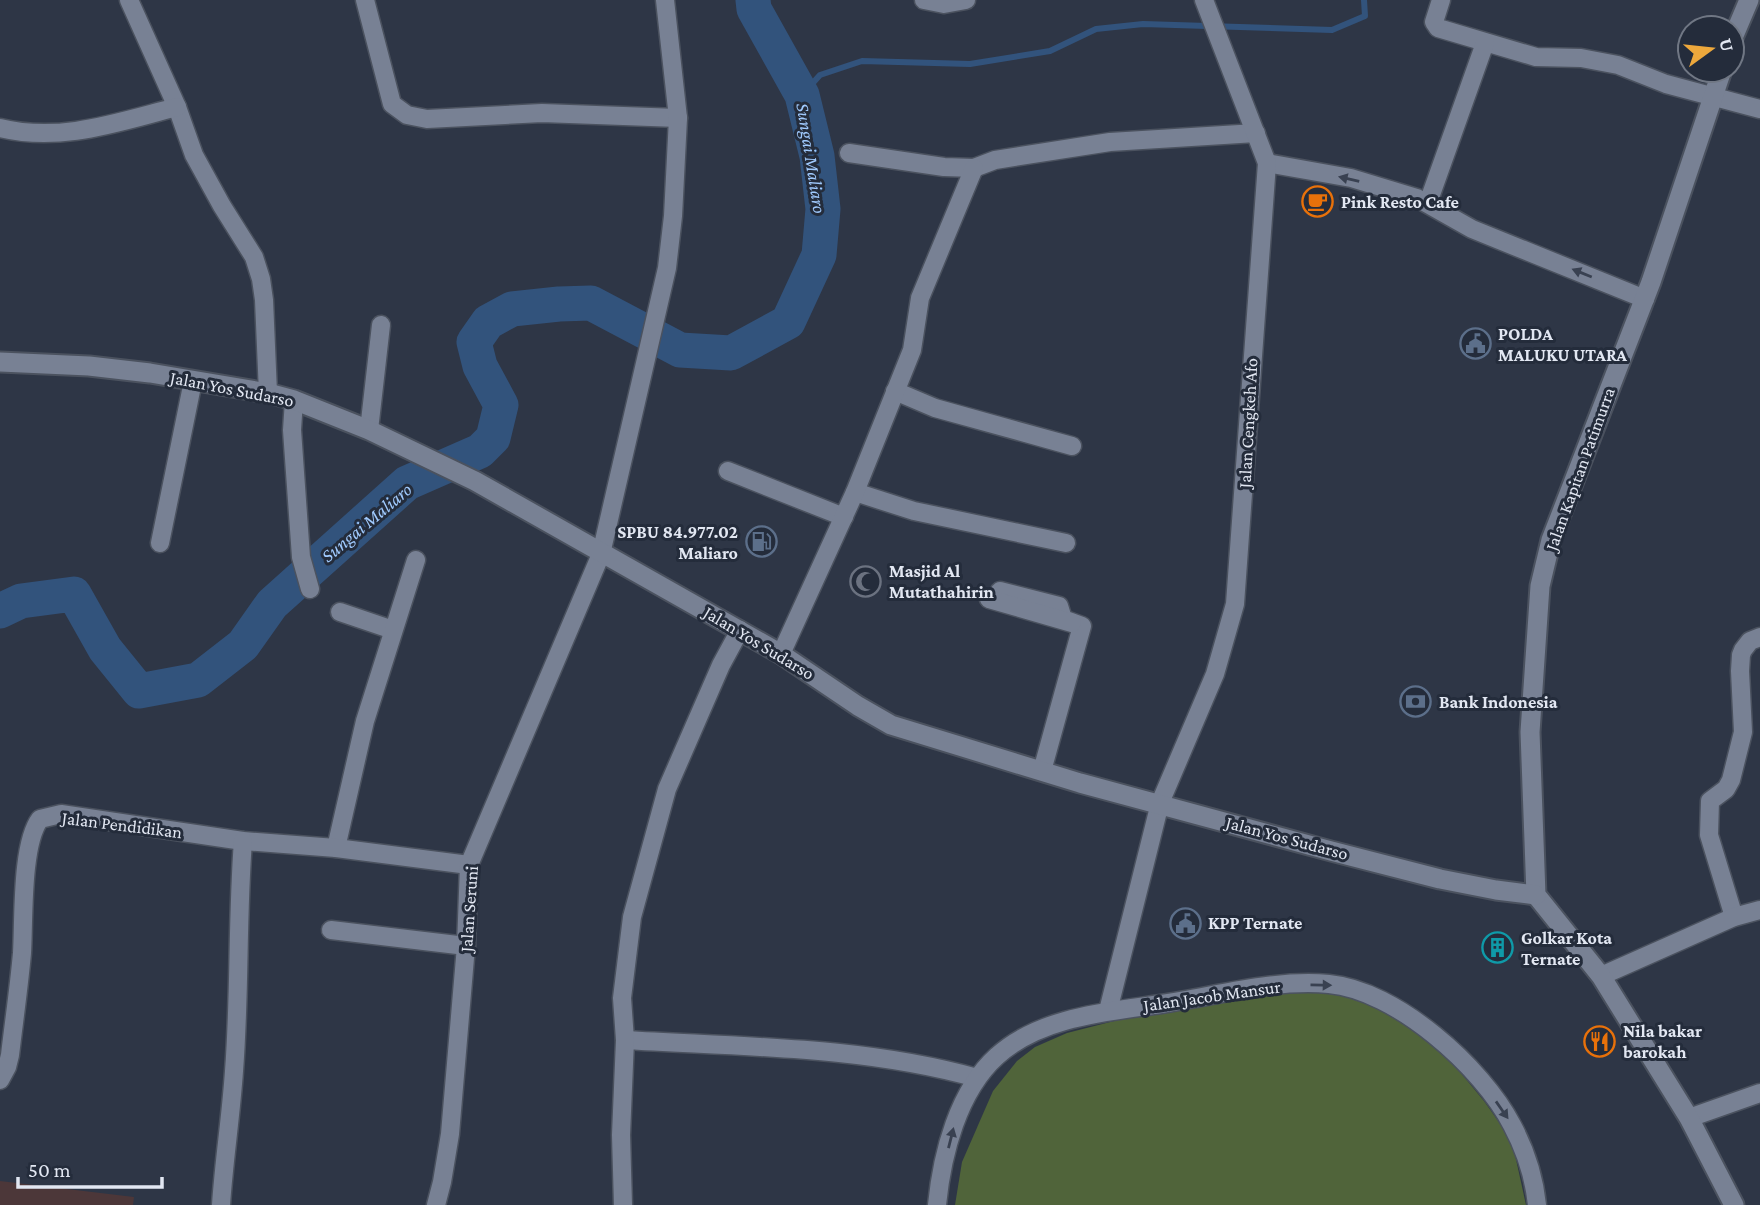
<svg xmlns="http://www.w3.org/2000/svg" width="1760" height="1205" viewBox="0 0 1760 1205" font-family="'Crimson Pro',serif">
<rect width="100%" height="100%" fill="#2e3646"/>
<path fill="#4c3739" d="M0,1181L134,1197L133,1205H0Z"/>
<path fill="#50643a" d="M1288,988L1361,998L1397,1013L1446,1055L1484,1101L1501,1125L1514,1150L1526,1205H955L962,1162L993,1091L1017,1061L1035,1047L1067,1033L1118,1020Z"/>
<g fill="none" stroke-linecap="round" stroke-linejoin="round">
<path stroke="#32537c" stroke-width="6" d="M802,95L820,75L862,61L970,64L1050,51L1096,29L1143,24L1332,30L1365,16L1364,0"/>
<path stroke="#32537c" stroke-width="35" d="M0,611L21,601L74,594L105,649L139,691L198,680L243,645L272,604L407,483L480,451L493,438L501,405L480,366L474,342L488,322L512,309L559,304L591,303L680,350L731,353L788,322L819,255L823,209L817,156L802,95L754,9L753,0"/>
<defs>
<g id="minor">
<path d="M129,0L177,107L194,155L222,206L254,257L261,279L264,300L268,393"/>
<path d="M365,0L392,104L407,115L427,119L542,113L678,118"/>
<path d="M924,0L944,4L966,0"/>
<path d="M1441,0L1434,22L1438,28L1536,57L1581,58L1618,65L1666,84L1760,109"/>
<path d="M0,128C61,143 118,122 177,107"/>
<path d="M849,153L944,167L974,168L995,160L1110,142L1256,133"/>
<path d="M1267,163L1351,178L1417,198L1472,229L1645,299"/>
<path d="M1428,203L1485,43"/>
<path d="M895,391L935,408L1072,446"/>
<path d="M294,400L292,430L301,557L310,589"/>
<path d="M369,430L381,325"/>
<path d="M728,471L844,517"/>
<path d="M855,492L914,511L1066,543"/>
<path d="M160,543L193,381"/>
<path d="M1000,591L1059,606L1063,619L1082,626L1042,771"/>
<path d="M989,599L1072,623"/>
<path d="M340,612L393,630"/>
<path d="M781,654L855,492L912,350L920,298L974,168"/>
<path d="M336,848L365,721L416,560"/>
<path d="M1734,917L1709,835L1710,801L1726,789L1731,780L1743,732L1740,671L1741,655L1743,650L1750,641L1760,637"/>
<path d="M331,930L466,946"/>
<path d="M1601,976L1734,917L1760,910"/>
<path d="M1108,1011L1160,803L1215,674L1235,604L1267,163L1204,0"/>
<path d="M625,1040C742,1047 863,1046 977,1078"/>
<path d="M0,1080L7,1067L10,1055C14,1021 19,987 22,953C24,920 21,844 40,819L61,814L243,841L336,848L469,865"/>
<path d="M1689,1118L1760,1093"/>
<path d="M221,1205C224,1160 231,1116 234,1071C240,995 237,918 243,841"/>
<path d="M436,1205L442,1182L450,1134L466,946L469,865L601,554L667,268L673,216L678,118L665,0"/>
<path d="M623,1205L621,1135L625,1040L622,998L632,917L667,789L721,665L740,630"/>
<path d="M937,1205C942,1154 958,1091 997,1056C1040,1017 1106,1012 1161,1004C1216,996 1273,979 1329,984C1396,990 1482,1067 1512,1125C1526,1151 1534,1176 1537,1205"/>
</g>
<g id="tertiary">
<path d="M1732,40L1749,0"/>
<path d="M1722,70L1651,282L1551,540L1540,586L1530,732L1536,895L1601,976L1689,1118L1734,1205"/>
<path d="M0,362L89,366L150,373L268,393L294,400L369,430L475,481L781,654L858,706L891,725L1080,783L1331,851L1440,879L1496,890L1536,895"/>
</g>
</defs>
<use href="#minor" stroke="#4b525f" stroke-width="21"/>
<use href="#tertiary" stroke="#4b525f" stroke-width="23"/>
<use href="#minor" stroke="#788194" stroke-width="18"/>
<use href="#tertiary" stroke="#788194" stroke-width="19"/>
</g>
<defs><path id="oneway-solid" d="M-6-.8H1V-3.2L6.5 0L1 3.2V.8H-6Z" transform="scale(1.75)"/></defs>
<g fill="#394151">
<use href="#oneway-solid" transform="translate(1349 179) rotate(-167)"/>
<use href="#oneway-solid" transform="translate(1582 273) rotate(-158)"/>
<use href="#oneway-solid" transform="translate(1321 985) rotate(1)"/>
<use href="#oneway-solid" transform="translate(1502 1110) rotate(55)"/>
<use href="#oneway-solid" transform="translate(951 1138) rotate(-76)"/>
</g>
<defs>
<symbol id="cafe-ring" viewBox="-11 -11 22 22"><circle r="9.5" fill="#242c3b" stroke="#e8710a" stroke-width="1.5"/><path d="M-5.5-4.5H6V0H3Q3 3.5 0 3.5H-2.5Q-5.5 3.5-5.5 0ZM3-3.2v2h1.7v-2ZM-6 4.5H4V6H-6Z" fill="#e8710a"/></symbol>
<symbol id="civic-ring" viewBox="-11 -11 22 22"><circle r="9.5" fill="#242c3b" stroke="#5c6f8a" stroke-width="1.5"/><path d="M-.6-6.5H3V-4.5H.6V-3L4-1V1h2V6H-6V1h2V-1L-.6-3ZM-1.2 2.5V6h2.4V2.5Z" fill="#5c6f8a"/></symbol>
<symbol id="fuel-ring" viewBox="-11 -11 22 22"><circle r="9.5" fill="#242c3b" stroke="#5c6f8a" stroke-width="1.5"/><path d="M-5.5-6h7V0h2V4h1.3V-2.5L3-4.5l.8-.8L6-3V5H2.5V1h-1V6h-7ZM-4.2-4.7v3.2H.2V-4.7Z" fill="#5c6f8a"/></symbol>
<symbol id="mosque-ring" viewBox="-11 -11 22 22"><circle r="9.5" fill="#242c3b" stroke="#6b7280" stroke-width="1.5"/><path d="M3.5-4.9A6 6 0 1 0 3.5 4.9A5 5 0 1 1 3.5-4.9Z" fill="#6b7280"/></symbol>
<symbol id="bank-ring" viewBox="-11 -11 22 22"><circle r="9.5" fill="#242c3b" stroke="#5c6f8a" stroke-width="1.5"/><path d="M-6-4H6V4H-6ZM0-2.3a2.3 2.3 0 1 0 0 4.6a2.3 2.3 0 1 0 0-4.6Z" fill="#5c6f8a"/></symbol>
<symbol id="building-ring" viewBox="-11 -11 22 22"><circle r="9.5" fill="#242c3b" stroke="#0f9aa8" stroke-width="1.5"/><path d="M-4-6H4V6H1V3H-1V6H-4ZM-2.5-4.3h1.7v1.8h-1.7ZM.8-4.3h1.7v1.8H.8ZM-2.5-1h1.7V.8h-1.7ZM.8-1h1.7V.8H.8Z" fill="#0f9aa8"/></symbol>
<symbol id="restaurant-ring" viewBox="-11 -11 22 22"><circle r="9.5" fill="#242c3b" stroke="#e8710a" stroke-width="1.5"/><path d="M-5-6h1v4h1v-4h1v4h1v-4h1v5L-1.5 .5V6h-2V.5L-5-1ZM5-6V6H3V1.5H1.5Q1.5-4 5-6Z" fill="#e8710a"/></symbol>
</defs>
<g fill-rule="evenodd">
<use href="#cafe-ring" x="1300" y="184" width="35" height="35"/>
<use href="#civic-ring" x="1458" y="326" width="35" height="35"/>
<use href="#fuel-ring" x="744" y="524" width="35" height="35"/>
<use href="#mosque-ring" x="848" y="564" width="35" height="35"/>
<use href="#bank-ring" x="1398" y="684" width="35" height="35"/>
<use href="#civic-ring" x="1168" y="906" width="35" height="35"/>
<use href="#building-ring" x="1480" y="930" width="35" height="35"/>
<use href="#restaurant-ring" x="1582" y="1024" width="35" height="35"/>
</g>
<g text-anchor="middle" stroke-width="6" stroke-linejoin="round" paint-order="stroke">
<g font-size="18" font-weight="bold" fill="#e2e7f2" stroke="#242c3b" text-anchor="start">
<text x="1341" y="208">Pink Resto Cafe</text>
<text x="1498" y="340">POLDA<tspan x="1498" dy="21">MALUKU UTARA</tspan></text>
<text x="738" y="538" text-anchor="end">SPBU 84.977.02<tspan x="738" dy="21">Maliaro</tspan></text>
<text x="889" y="577">Masjid Al<tspan x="889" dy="21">Mutathahirin</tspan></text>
<text x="1439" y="708">Bank Indonesia</text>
<text x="1208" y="929">KPP Ternate</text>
<text x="1521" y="944">Golkar Kota<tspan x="1521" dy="21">Ternate</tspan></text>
<text x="1623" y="1037">Nila bakar<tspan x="1623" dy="21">barokah</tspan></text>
</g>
<g font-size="18" fill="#e2e7f2" stroke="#242c3b">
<text transform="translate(232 389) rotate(11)" y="6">Jalan Yos Sudarso</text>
<text transform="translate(1248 423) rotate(-87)" y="6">Jalan Cengkeh Afo</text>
<text transform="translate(1580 469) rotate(-70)" y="6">Jalan Kapitan Patimurra</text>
<text transform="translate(759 643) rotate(31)" y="6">Jalan Yos Sudarso</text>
<text transform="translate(122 825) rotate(7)" y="6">Jalan Pendidikan</text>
<text transform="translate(1287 838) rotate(15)" y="6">Jalan Yos Sudarso</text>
<text transform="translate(469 909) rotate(-86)" y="6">Jalan Seruni</text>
<text transform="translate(1212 996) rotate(-8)" y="6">Jalan Jacob Mansur</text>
</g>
<g font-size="19" font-style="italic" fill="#a0cafe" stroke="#242c3b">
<text transform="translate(812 158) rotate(81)" y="7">Sungai Maliaro</text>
<text transform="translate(366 522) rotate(-40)" y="7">Sungai Maliaro</text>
</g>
</g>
<g transform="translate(1711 49) rotate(75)"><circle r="33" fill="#242c3b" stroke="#707784" stroke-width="2"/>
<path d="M0-5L12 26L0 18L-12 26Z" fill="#eda83c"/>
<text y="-10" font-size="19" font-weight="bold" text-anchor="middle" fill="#e2e7f2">U</text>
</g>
<path d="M18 1177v10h144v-10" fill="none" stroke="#e2e7f2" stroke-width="3.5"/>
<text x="28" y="1177" font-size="21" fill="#e2e7f2" stroke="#242c3b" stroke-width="5" paint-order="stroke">50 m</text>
</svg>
